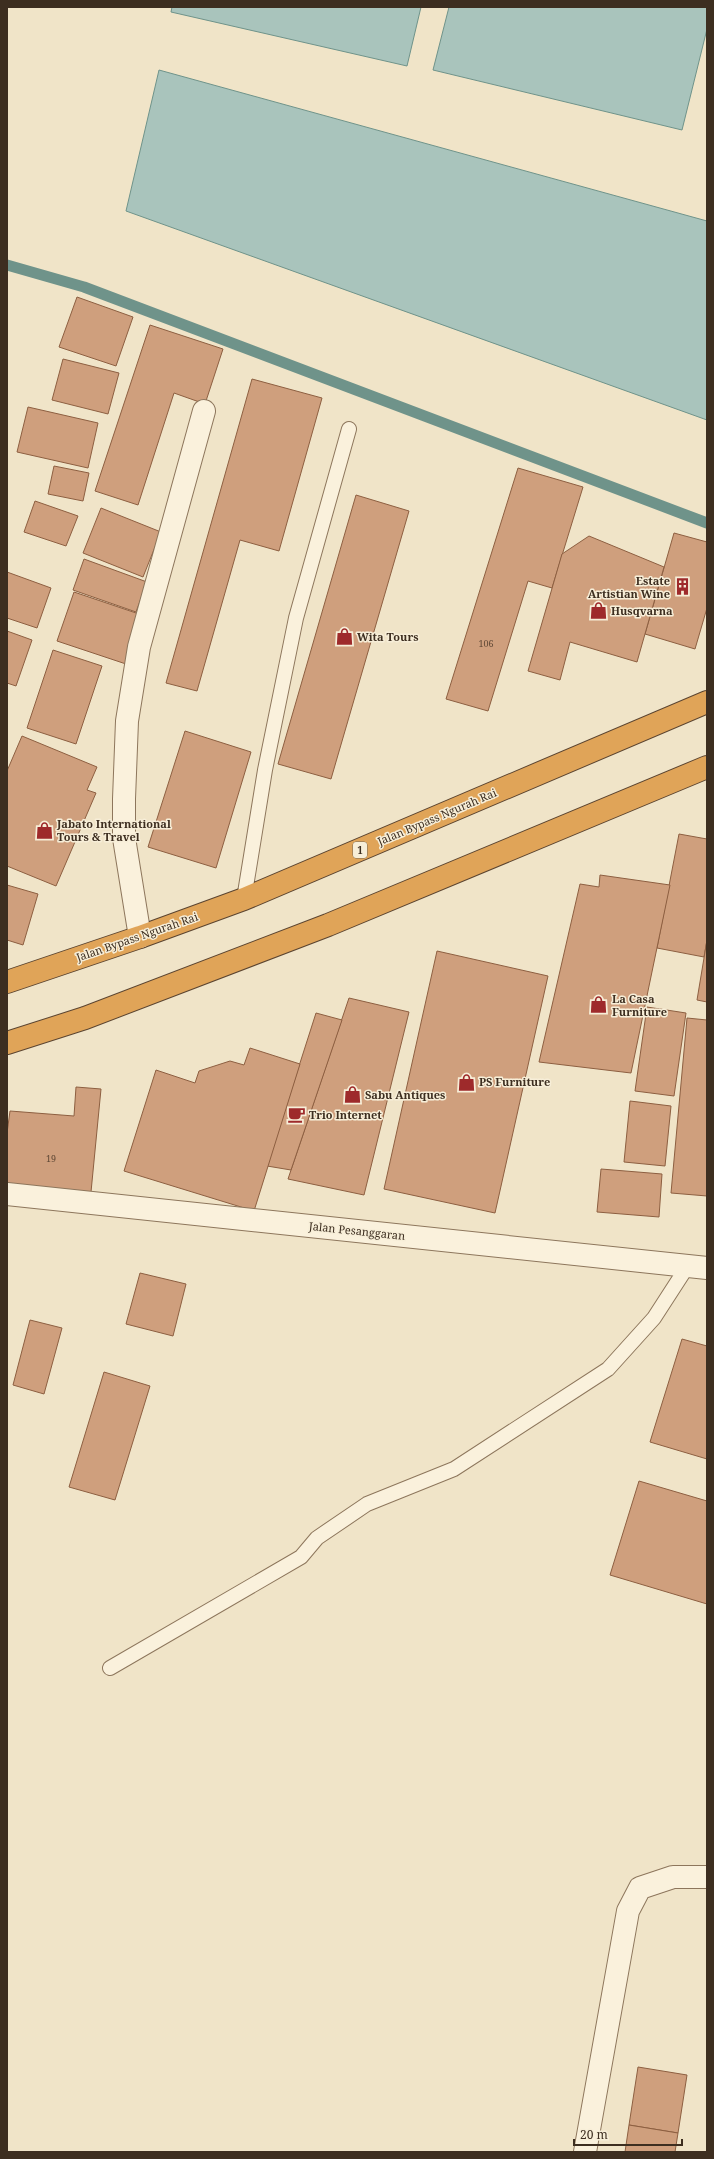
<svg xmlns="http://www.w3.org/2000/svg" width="714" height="2159" viewBox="0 0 714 2159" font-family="'Noto Serif',serif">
<rect width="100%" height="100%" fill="#f0e4c8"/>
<g fill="#a9c4bc" stroke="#6f938a">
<path d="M172,7H421L407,66L171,12Z"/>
<path d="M449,7H707V29L682,130L433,70Z"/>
<path d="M159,70L707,221V420L126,211Z"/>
</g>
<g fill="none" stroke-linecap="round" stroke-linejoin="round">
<path stroke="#6f938a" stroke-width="11" d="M7,265L84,287L707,523"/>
</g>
<g fill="#cf9f7d" stroke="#8d5f41">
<path d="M77,297L133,317L116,366L59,347Z"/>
<path d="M150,325L223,349L205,404L174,393L138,505L95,491Z"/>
<path d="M63,359L119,373L108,414L52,400Z"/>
<path d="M252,379L322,398L279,551L240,540L197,691L166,683Z"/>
<path d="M28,407L98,423L88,468L17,452Z"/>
<path d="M54,466L89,473L83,501L48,494Z"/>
<path d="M518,468L583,487L552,588L528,581L488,711L446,699Z"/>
<path d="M356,495L409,511L331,779L278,764Z"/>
<path d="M35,501L78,516L66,546L24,532Z"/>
<path d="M101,508L161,532L143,577L83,553Z"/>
<path d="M674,533L707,542V608L695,649L645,634Z"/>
<path d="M589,536L664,567L637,662L570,642L560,680L528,671L562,554Z"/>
<path d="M84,559L147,582L136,612L73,590Z"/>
<path d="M7,572L51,588L37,628L7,618Z"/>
<path d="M74,592L142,615L126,664L57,641Z"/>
<path d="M7,631L32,640L16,686L7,683Z"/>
<path d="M53,650L102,666L76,744L27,728Z"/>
<path d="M185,731L251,752L216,868L148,847Z"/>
<path d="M22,736L97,767L87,790L96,793L56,886L7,866V771Z"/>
<path d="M679,834L707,839V940L704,957L657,948Z"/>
<path d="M600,875L670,885L631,1073L539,1062L580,884L599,887Z"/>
<path d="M7,885L38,894L23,945L7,940Z"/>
<path d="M707,940V1002L697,1000Z"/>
<path d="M437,951L548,976L495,1213L384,1189Z"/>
<path d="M349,998L409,1012L364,1195L288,1179Z"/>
<path d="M647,1007L686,1013L674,1096L635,1091Z"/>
<path d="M316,1013L342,1020L291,1170L267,1166Z"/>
<path d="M687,1018L707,1020V1196L671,1193Z"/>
<path d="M250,1048L300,1064L254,1211L124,1171L156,1070L195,1083L199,1071L230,1061L244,1065Z"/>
<path d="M76,1087L101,1089L91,1192L7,1184V1133L10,1111L74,1116Z"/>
<path d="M630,1101L671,1106L665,1166L624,1162Z"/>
<path d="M601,1169L662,1174L659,1217L597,1212Z"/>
<path d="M140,1273L186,1284L173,1336L126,1324Z"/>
<path d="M30,1320L62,1328L44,1394L13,1385Z"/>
<path d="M682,1339L707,1346V1459L650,1442Z"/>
<path d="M104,1372L150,1386L115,1500L69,1487Z"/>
<path d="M639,1481L707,1501V1604L610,1575Z"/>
<path d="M638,2067L687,2075L678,2133L629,2125Z"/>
<path d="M629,2125L678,2133L675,2152H625Z"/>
</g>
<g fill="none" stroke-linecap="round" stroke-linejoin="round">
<defs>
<g id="lane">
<path d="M244,899L265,770L296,618L349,429"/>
<path d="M110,1668L301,1557L317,1538L367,1504L454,1469L608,1369L654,1318L687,1267"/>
</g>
<g id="street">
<path d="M140,937L124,838V799L127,721L139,647L204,411"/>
<path d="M7,1194L707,1268"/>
<path d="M585,2152L628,1911L640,1888L673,1877H707"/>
</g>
<g id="highway">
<path d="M7,982L140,937L244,899L707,702"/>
<path d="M7,1043L85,1018L328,925L707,767"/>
</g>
</defs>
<use href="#lane" stroke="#8d765c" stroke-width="16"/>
<use href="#street" stroke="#8d765c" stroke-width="24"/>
<use href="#highway" stroke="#5b4430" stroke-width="24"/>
<use href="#lane" stroke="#faf1dc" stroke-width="14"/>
<use href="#street" stroke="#faf1dc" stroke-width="22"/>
<use href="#highway" stroke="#e0a458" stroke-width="22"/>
</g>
<defs>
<symbol id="building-bare" viewBox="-9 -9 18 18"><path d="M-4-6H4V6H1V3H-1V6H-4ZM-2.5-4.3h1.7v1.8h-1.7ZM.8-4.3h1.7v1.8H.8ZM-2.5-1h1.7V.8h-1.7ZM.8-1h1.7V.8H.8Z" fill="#9e2a2b" stroke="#f7eed8" stroke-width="2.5" paint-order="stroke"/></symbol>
<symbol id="shop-bare" viewBox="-9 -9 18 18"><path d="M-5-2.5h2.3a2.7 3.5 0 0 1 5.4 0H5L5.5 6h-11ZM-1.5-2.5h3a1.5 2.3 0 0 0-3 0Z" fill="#9e2a2b" stroke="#f7eed8" stroke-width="2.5" paint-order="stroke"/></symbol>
<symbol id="cafe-bare" viewBox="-9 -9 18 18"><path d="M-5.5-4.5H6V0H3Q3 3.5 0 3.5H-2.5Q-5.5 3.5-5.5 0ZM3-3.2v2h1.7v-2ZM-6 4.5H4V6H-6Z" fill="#9e2a2b" stroke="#f7eed8" stroke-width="2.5" paint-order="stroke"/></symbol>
</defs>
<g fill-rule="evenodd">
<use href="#building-bare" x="670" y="574" width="25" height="25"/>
<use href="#shop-bare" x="586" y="598" width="25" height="25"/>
<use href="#shop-bare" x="332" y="624" width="25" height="25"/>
<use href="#shop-bare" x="32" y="818" width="25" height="25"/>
<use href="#shop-bare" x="586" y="992" width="25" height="25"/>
<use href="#shop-bare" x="454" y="1070" width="25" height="25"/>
<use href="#shop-bare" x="340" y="1082" width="25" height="25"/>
<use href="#cafe-bare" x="284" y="1102" width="25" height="25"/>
</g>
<g text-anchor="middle" stroke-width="3" stroke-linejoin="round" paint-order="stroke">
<g font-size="9" fill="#624a37">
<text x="486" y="647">106</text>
<text x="51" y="1162">19</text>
</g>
<rect fill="#f7eed8" stroke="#756857" stroke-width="1" x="353" y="842" width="14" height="16" rx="3"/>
<g font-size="10" font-weight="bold" fill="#3d2e20">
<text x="360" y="854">1</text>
</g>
<g font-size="11" font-weight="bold" fill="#3d2e20" stroke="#f7eed8" text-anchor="start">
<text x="670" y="585" text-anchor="end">Estate<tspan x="670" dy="13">Artistian Wine</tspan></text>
<text x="611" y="615">Husqvarna</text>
<text x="357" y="641">Wita Tours</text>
<text x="57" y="828">Jabato International<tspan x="57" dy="13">Tours &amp; Travel</tspan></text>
<text x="612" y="1003">La Casa<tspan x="612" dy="13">Furniture</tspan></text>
<text x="479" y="1086">PS Furniture</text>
<text x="365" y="1099">Sabu Antiques</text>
<text x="309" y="1119">Trio Internet</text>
</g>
<g font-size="11" fill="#3d2e20" stroke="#f7eed8">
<text transform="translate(437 817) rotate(-23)" y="4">Jalan Bypass Ngurah Rai</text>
<text transform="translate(137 937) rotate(-19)" y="4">Jalan Bypass Ngurah Rai</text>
<text transform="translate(357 1231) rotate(6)" y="4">Jalan Pesanggaran</text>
</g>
</g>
<rect width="714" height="2159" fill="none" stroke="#3d2e20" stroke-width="16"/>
<path d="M574 2139v6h108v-6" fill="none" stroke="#3d2e20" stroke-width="2"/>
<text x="580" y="2139" font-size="12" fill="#3d2e20" stroke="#f7eed8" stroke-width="3" paint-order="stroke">20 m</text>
</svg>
